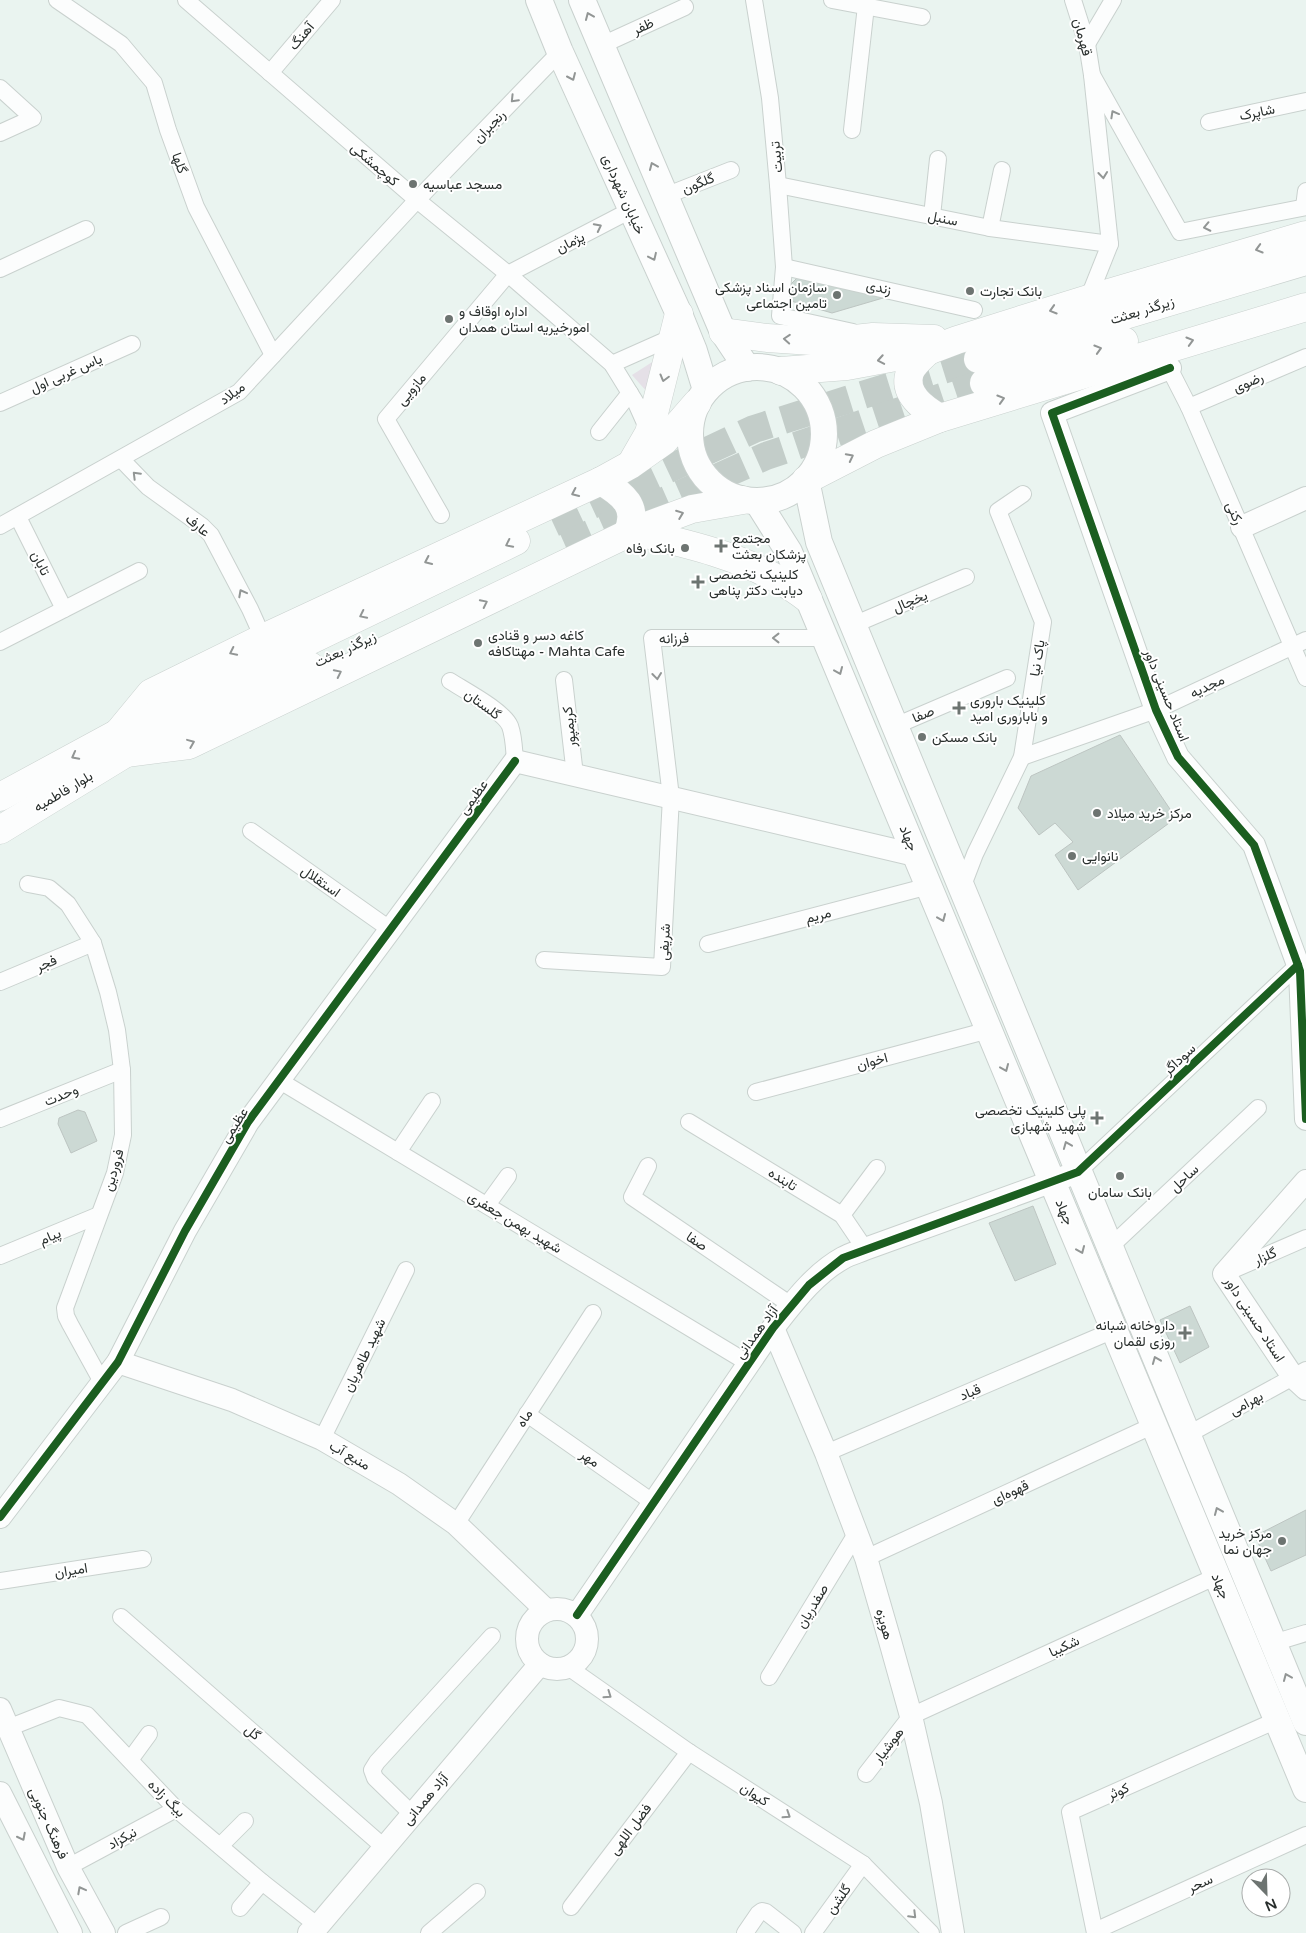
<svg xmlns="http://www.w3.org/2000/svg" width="1306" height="1933" viewBox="0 0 1306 1933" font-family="'Varela Round',Vazirmatn,sans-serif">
<rect width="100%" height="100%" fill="#eaf4f0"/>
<path fill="#e5e0e7" d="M660,357L648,393L632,375Z"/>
<g fill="#ccd9d4" stroke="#bdc5c2">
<path d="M800,275L884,292L883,298L832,313L791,301V284Z"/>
<path d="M1120,735L1176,818L1078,890L1055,855L1073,842L1055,823L1039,835L1018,808L1031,776Z"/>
<path d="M78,1110L85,1112L97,1141L71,1153L58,1124L59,1118Z"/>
<path d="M1033,1206L1056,1264L1015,1281L989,1223Z"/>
<path d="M1190,1306L1209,1347L1180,1363L1160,1320Z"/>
<path d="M1306,1510V1555L1271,1571L1255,1536Z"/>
</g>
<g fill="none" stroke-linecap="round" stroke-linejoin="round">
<g stroke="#c3cdc9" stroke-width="28" stroke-dasharray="28 14" stroke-linecap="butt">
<path d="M553,523L754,429L978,359"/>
<path d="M565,545L766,456L984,383"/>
</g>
<defs>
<g id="street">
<path d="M57,0L121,44L154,83L168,130L196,207L273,355"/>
<path d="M186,0L417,200L508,274L612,364L636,403L649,432"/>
<path d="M754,0L770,98L778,185L784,267L780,316L853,332"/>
<path d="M832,0L922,17"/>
<path d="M1073,0L1087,44L1092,75L1110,244L1088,299"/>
<path d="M1087,44L1113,0"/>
<path d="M602,45L685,7"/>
<path d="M270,73L332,0"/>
<path d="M1092,75L1180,232L1306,207"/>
<path d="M0,88L33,118L0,133"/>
<path d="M1209,122L1306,101"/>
<path d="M852,130L866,6"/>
<path d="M778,185L990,228L1110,244"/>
<path d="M665,196L731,170"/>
<path d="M1304,207L1306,191"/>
<path d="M932,216L938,159"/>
<path d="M990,228L1002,170"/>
<path d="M784,267L974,310"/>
<path d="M0,269L86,229"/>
<path d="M1164,358L1189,407L1306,678"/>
<path d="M612,364L675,336"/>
<path d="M0,403L132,344"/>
<path d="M1189,407L1306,357"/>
<path d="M599,432L630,393"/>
<path d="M121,459L148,487L202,526L211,535L250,609L263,638"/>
<path d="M441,515L386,419L508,274L631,210"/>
<path d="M18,517L64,609"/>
<path d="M0,526L239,392L417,200L560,52"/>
<path d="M853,625L966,577"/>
<path d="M0,642L139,571"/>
<path d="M564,680L575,775"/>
<path d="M450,681C464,690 504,711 510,726C514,737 514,749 515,761"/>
<path d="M895,726L1007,678"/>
<path d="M1022,757L1156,710L1306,640"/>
<path d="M251,831L391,930"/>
<path d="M28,884L49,888L68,904L93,943L108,992L117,1030L122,1070L123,1135L115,1173L65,1308L66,1316L70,1324L103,1384"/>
<path d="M962,888L975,854L1022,757L1043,622L998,511L1023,494"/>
<path d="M708,944L929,886"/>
<path d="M544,960L662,967L671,797L652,638H825"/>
<path d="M0,982L93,943"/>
<path d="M280,1081L748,1363"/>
<path d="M756,1092L989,1030"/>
<path d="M0,1119L122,1070"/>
<path d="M689,1122L842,1215L865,1249"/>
<path d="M398,1152L432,1101"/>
<path d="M648,1166L632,1197L791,1305"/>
<path d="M1078,1172L1298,965"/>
<path d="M487,1205L508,1176"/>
<path d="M842,1215L877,1168"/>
<path d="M1109,1248L1258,1108"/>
<path d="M0,1256L99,1215"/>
<path d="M1228,1272L1306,1238"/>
<path d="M527,1414L654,1503"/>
<path d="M1187,1435L1306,1370"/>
<path d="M322,1439L406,1270"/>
<path d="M826,1453L1114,1330"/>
<path d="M456,1524L593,1313"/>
<path d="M866,1558L1154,1425"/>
<path d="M0,1581L143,1559"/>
<path d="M121,1617L385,1848"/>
<path d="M1273,1643L1306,1633"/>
<path d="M568,1667L689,1752L863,1864L931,1933"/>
<path d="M769,1677L856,1534"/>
<path d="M8,1728L59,1708L87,1715L176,1809L262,1882L318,1926"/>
<path d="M130,1760L149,1734"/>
<path d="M866,1774L911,1716L1217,1576"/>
<path d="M412,1814L375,1778L372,1770L377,1762L492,1636"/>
<path d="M220,1846L245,1821"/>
<path d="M68,1867L176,1809"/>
<path d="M571,1907L689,1752"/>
<path d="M240,1908L262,1882"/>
<path d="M1095,1931L1306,1835"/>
<path d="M126,1933L161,1917"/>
<path d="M429,1933L477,1892"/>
<path d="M745,1933L758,1914L762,1911L766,1912L793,1933"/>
<path d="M813,1933L863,1864"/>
<path d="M1095,1933L1070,1812L1277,1720"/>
</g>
<g id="secondary">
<path d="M1170,368L1052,413L1156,710L1178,757L1254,845L1298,965L1300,971L1306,1119"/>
<path d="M1242,527L1306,498"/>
<path d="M1306,1181L1224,1274L1293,1377L1306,1389"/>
<path d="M773,1328L826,1453L866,1558L890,1641L911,1716L931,1803L953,1933"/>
<path d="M118,1362L232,1400L322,1439L399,1484L456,1524L546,1610"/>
<path d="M0,1517L118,1362L185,1231L248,1122L515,761L915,855"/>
<circle cx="557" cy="1639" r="30"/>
<path d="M577,1615L773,1328C793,1303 814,1274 843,1258C850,1254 858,1252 865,1249L1078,1172"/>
<path d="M0,1709L68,1867L104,1933"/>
<path d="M0,1793L71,1933"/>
<path d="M309,1933L318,1926L540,1664"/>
</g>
<g id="primary">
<path d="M539,0L560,52L679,314L694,351L706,390"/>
<path d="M582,0L723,332L747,368"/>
<circle cx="757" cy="434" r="67"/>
<path d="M806,480L819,542L1306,1722"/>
<path d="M757,501L789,552L1306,1789"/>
</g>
<g id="highway">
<path d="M723,332L767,338L827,342L873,337L934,339"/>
<path d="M928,351C922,357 913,364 910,372C902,394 924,409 940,418"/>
<path d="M978,359L1306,261"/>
<path d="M781,371L847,366L928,351L957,340L1088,299L1306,235"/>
<path d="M984,383L1124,341"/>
<path d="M634,459L649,433L679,314"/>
<path d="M806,480L876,444L940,418L1306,307"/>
<path d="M601,481C623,494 640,507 627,534"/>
<path d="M633,531C683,543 735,554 779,580C789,585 799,592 808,599"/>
<path d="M118,733L151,693L263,638L601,481L630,465L664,441L697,403"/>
<path d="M126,753L189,745L633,531L692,509L743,500"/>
<path d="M0,797L118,733L516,541"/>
<path d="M0,830L126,753L310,666"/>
</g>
</defs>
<use href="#street" stroke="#c9d1ce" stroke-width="18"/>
<use href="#secondary" stroke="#c9d1ce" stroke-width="24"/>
<use href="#primary" stroke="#c9d1ce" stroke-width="28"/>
<use href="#highway" stroke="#c9d1ce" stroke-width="29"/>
<use href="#street" stroke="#fcfdfd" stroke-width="16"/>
<use href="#secondary" stroke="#fcfdfd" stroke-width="22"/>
<use href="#primary" stroke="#fcfdfd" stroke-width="26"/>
<use href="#highway" stroke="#fcfdfd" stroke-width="28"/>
<defs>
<g id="cycleway">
<path d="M1170,368L1052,413L1156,710L1178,757L1254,845L1298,965L1300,971L1306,1119"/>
<path d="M0,1517L118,1362L185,1231L248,1122L515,761"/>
<path d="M577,1615L773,1328L809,1285L843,1258L1078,1172L1298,965"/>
</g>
</defs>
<use href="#cycleway" stroke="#fff" stroke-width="11"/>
<use href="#cycleway" stroke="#1b5e20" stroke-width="8"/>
</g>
<defs><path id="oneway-chevron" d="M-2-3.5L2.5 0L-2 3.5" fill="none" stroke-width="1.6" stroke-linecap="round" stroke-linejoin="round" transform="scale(1.25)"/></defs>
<g stroke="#929695">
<use href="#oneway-chevron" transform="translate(589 16) rotate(-113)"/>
<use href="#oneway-chevron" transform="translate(572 77) rotate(66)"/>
<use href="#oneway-chevron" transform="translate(514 99) rotate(134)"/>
<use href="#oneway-chevron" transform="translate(1114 114) rotate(-119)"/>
<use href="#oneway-chevron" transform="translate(653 166) rotate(-113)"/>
<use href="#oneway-chevron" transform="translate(1103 175) rotate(84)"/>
<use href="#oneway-chevron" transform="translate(598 227) rotate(-27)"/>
<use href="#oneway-chevron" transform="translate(1207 227) rotate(168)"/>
<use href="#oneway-chevron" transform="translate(1259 249) rotate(164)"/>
<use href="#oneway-chevron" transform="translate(653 257) rotate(65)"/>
<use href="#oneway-chevron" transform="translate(1053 310) rotate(163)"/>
<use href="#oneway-chevron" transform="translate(787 339) rotate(-176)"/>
<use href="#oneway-chevron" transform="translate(1190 341) rotate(-16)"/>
<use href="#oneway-chevron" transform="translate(1098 349) rotate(-17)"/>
<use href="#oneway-chevron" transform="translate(881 360) rotate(170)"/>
<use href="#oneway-chevron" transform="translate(664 378) rotate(105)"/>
<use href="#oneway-chevron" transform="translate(1001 399) rotate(-17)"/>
<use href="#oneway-chevron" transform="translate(850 457) rotate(-27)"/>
<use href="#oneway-chevron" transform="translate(136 475) rotate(-135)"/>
<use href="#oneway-chevron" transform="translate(575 493) rotate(155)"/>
<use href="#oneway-chevron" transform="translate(680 514) rotate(-21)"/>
<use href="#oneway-chevron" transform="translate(509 544) rotate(154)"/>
<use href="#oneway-chevron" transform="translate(428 561) rotate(155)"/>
<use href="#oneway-chevron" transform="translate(242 593) rotate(-118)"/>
<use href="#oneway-chevron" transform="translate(484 603) rotate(-26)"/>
<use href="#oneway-chevron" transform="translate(363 615) rotate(154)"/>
<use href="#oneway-chevron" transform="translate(776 638) rotate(-180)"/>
<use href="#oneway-chevron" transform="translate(233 652) rotate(154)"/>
<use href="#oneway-chevron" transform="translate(839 671) rotate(67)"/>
<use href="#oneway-chevron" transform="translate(338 673) rotate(-26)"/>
<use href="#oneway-chevron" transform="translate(657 676) rotate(83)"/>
<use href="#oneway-chevron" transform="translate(191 743) rotate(-22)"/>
<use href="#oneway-chevron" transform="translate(75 756) rotate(152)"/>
<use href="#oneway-chevron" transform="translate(942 918) rotate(67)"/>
<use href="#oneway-chevron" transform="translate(1005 1068) rotate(67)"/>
<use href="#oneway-chevron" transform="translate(1067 1145) rotate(-112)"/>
<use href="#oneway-chevron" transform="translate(1081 1250) rotate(67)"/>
<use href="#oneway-chevron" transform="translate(1156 1360) rotate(-112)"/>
<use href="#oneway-chevron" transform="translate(1218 1511) rotate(-113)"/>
<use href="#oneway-chevron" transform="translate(1287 1677) rotate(-113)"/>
<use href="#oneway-chevron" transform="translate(608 1695) rotate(35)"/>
<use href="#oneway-chevron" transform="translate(787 1815) rotate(33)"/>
<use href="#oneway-chevron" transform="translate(22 1837) rotate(63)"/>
<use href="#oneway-chevron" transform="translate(81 1890) rotate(-118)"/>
<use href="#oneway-chevron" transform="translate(913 1915) rotate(45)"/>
</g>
<g fill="#6d7471" stroke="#fff" stroke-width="2">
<circle cx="413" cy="184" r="5"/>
<circle cx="970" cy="291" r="5"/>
<circle cx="837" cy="295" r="5"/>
<circle cx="449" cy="319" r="5"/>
<path d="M718.5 538.5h5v5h5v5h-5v5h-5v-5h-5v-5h5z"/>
<circle cx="685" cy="548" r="5"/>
<path d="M695.5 574.5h5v5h5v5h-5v5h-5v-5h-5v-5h5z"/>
<circle cx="478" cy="643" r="5"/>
<path d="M956.5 700.5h5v5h5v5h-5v5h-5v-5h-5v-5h5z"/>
<circle cx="922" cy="737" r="5"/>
<circle cx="1097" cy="813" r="5"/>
<circle cx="1072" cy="856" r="5"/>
<path d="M1094.5 1110.5h5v5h5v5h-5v5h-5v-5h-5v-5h5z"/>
<circle cx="1120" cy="1176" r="5"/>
<path d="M1182.5 1325.5h5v5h5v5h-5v5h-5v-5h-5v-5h5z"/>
<circle cx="1282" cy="1541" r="5"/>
</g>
<g text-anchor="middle" stroke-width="4" stroke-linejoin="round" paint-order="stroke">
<g font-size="14" fill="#292f2d" stroke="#fff">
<text transform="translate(643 26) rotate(-25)" y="5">ظفر</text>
<text transform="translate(301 36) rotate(-50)" y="5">آهنگ</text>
<text transform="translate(1083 37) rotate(75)" y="5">قهرمان</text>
<text transform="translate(1257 112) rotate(-12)" y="5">شاپرک</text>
<text transform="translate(489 126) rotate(-46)" y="5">رنجبران</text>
<text transform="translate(776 157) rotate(-96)" y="5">تربیت</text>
<text transform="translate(180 163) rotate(70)" y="5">گلها</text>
<text transform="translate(375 164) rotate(41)" y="5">کوچمشکی</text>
<text transform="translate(698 183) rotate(-22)" y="5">گلگون</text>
<text transform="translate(624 194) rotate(66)" y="5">خیابان شهرداری</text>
<text transform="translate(943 218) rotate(11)" y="5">سنبل</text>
<text transform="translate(570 242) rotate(-27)" y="5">پژمان</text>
<text transform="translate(879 287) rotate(13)" y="5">زندی</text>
<text transform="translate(1142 310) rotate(-17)" y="5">زیرگذر بعثت</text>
<text transform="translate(66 373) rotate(-24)" y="5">یاس غربی اول</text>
<text transform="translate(1248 382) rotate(-23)" y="5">رضوی</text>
<text transform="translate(411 389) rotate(-50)" y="5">مازویی</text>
<text transform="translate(232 393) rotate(-36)" y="5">میلاد</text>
<text transform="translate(1235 513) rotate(66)" y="5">رکنی</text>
<text transform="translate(198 525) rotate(40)" y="5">عارف</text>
<text transform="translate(41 563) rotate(63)" y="5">تابان</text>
<text transform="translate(910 601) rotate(-23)" y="5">یخچال</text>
<text transform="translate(674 638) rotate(-1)" y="5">فرزانه</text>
<text transform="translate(345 649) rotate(-25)" y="5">زیرگذر بعثت</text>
<text transform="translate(1037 658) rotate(-81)" y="5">پاک نیا</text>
<text transform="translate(1207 686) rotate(-25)" y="5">مجدیه</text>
<text transform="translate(1167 695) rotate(68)" y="5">استاد حسینی داور</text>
<text transform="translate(483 704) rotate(36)" y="5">گلستان</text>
<text transform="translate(923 714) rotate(-23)" y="5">صفا</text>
<text transform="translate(569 727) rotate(-96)" y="5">کریمپور</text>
<text transform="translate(63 791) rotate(-31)" y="5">بلوار فاطمیه</text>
<text transform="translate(473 797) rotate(-54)" y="5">عظیمی</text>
<text transform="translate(909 838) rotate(67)" y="5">جهاد</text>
<text transform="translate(321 881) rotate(35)" y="5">استقلال</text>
<text transform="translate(818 915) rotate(-15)" y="5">مریم</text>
<text transform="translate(664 942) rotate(-87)" y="5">شریفی</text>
<text transform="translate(46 963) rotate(-23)" y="5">فجر</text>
<text transform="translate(1179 1059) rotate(-43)" y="5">سوداگر</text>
<text transform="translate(872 1061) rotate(-15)" y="5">اخوان</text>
<text transform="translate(61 1095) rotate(-22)" y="5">وحدت</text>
<text transform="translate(234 1125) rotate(-57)" y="5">عظیمی</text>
<text transform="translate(113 1170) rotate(-74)" y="5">فروردین</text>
<text transform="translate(1184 1178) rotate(-43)" y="5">ساحل</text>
<text transform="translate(783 1179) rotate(32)" y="5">تابنده</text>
<text transform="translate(1065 1212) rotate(67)" y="5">جهاد</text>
<text transform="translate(515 1222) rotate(31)" y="5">شهید بهمن جعفری</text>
<text transform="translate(50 1236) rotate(-23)" y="5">پیام</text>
<text transform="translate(697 1241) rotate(34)" y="5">صفا</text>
<text transform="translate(1265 1256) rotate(-23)" y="5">گلزار</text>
<text transform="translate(1255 1319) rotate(57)" y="5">استاد حسینی داور</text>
<text transform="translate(756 1332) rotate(-54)" y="5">آزاد همدانی</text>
<text transform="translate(364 1355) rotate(-64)" y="5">شهید طاهریان</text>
<text transform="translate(970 1392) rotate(-23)" y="5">قباد</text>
<text transform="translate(1246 1403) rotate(-29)" y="5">بهرامی</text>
<text transform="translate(524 1418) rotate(-57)" y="5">ماه</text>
<text transform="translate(350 1455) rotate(30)" y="5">منبع آب</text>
<text transform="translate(590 1458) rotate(35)" y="5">مهر</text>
<text transform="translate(1010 1492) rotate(-25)" y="5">قهوه‌ای</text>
<text transform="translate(71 1570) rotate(-9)" y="5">امیران</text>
<text transform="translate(1221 1586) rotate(67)" y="5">جهاد</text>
<text transform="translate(812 1606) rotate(-59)" y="5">صفدریان</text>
<text transform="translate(885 1624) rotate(74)" y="5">هویزه</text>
<text transform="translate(1064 1646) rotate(-25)" y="5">شکیبا</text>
<text transform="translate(253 1732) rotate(41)" y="5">گل</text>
<text transform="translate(888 1745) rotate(-52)" y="5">هوشیار</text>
<text transform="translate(1118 1791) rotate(-24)" y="5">کوثر</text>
<text transform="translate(755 1794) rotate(33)" y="5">کیوان</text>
<text transform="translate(167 1798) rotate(45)" y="5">بیگ زاده</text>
<text transform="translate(425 1799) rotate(-50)" y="5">آزاد همدانی</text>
<text transform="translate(49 1823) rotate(66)" y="5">فرهنگ جنوبی</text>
<text transform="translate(630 1829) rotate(-53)" y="5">فضل اللهی</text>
<text transform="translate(122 1838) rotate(-29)" y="5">نیکزاد</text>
<text transform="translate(1200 1883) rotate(-24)" y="5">سحر</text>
<text transform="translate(838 1899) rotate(-54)" y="5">گلشن</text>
</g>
<g font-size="14" fill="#292f2d" stroke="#fff" text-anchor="start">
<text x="423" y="189">مسجد عباسیه</text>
<text x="827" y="292" text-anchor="end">سازمان اسناد پزشکی<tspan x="827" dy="16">تامین اجتماعی</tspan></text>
<text x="980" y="296">بانک تجارت</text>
<text x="459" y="316">اداره اوقاف و<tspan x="459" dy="16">امورخیریه استان همدان</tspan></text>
<text x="732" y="543">مجتمع<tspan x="732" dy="16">پزشکان بعثت</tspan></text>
<text x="675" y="553" text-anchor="end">بانک رفاه</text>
<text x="709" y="579">کلینیک تخصصی<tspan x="709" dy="16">دیابت دکتر پناهی</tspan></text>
<text x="488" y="640">کاغه دسر و قنادی<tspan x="488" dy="16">مهتاکافه - Mahta Cafe</tspan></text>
<text x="970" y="705">کلینیک باروری<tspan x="970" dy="16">و ناباروری امید</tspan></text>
<text x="932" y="742">بانک مسکن</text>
<text x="1107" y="818">مرکز خرید میلاد</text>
<text x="1082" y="861">نانوایی</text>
<text x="1086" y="1115" text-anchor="end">پلی کلینیک تخصصی<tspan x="1086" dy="16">شهید شهبازی</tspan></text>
<text x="1120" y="1197" text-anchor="middle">بانک سامان</text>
<text x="1175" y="1330" text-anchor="end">داروخانه شبانه<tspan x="1175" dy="16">روزی لقمان</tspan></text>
<text x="1272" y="1538" text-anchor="end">مرکز خرید<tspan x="1272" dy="16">جهان نما</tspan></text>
</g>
</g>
<g transform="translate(1266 1893) rotate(157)"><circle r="24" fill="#ffffff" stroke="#a9acab"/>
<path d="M0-4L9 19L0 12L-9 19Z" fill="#6d7471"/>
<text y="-8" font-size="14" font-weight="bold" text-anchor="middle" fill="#292f2d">N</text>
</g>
</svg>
